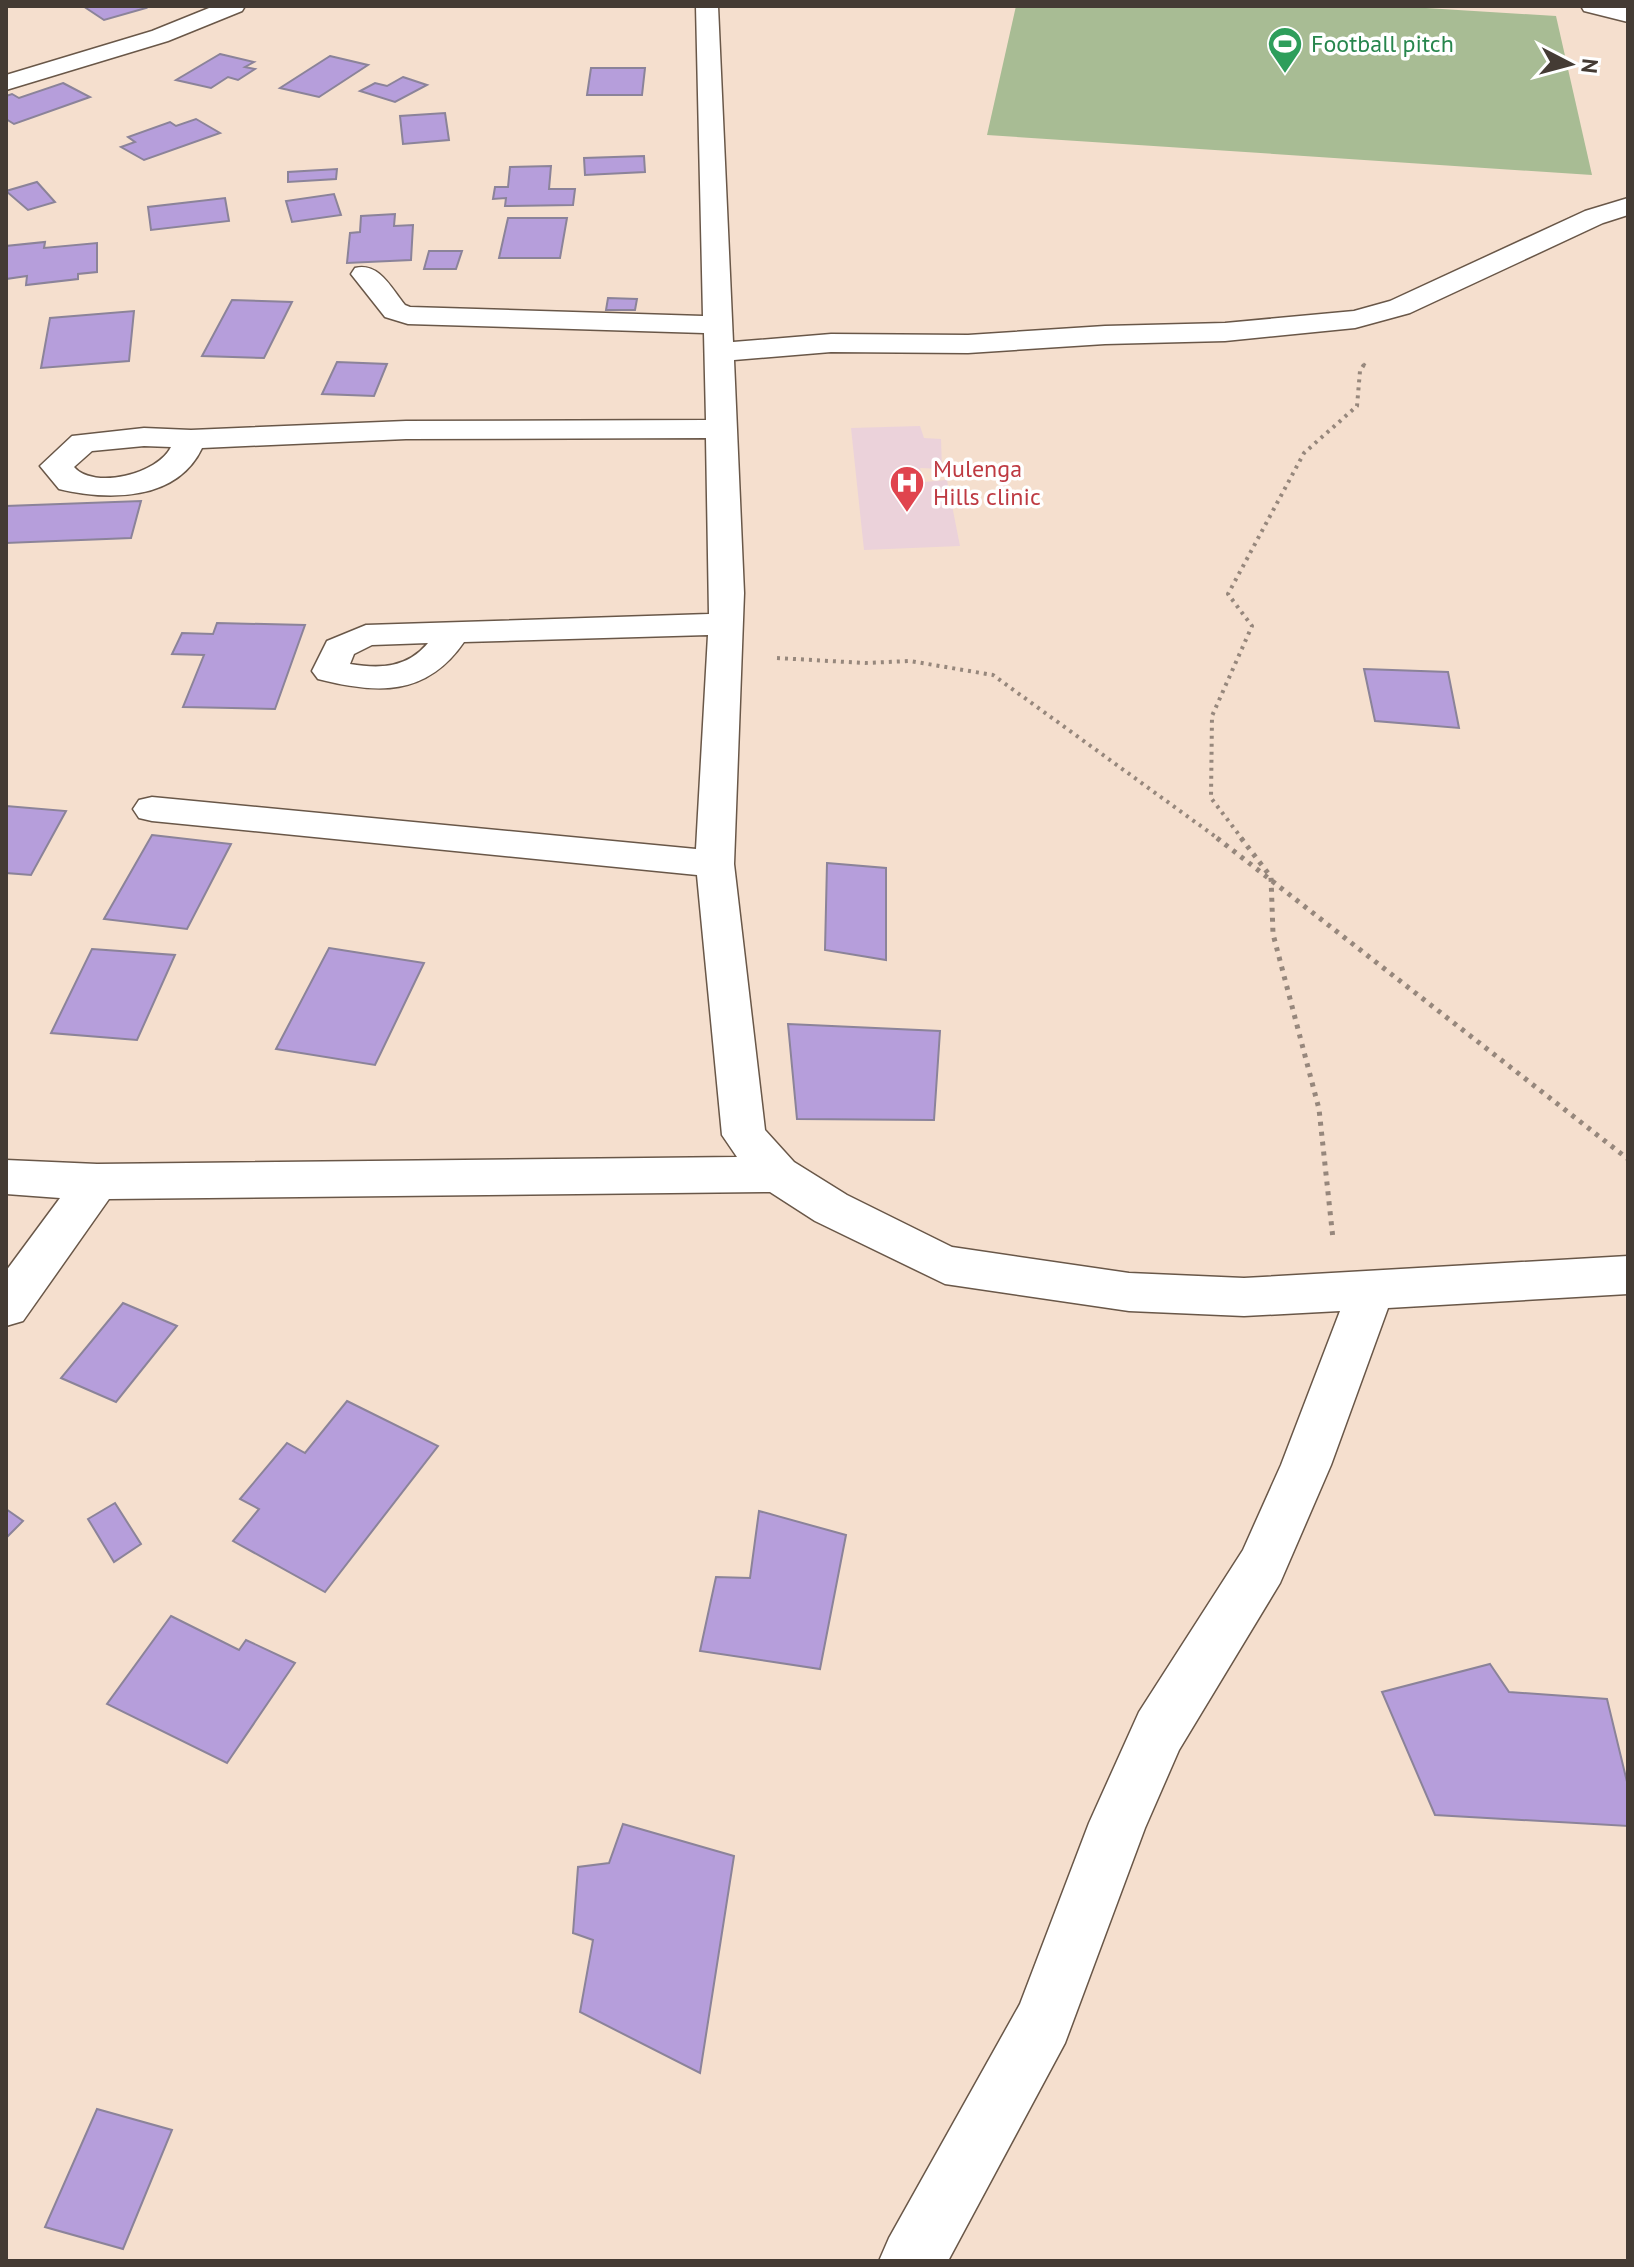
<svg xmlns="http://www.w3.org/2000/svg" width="1634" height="2267" viewBox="0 0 1634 2267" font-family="'PT Sans',sans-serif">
<rect width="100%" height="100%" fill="#f5dfce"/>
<path fill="#ebd2da" d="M920,426L924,438L941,439L942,469L920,468L924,482L947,480L960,546L864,550L851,428Z"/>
<path fill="#a8bc94" d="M1016,6H1394L1556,16L1592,175L987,135Z"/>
<g fill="#b69edb" stroke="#8b8399" stroke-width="2">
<path d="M83,6H144L146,8L104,20Z"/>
<path d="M220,54L254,62L245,67L255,69L238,80L228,77L211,88L176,80Z"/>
<path d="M330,56L368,65L319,97L280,88Z"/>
<path d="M591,68H645L642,95H587Z"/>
<path d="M403,77L427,85L395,102L360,91L375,83L387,86Z"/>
<path d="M63,83L90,97L14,124L6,119V96L12,94L19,98Z"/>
<path d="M445,113L449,140L403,144L400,116Z"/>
<path d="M196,119L220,133L144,160L121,147L135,142L128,137L170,122L176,126Z"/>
<path d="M644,156L645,172L585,175L584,158Z"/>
<path d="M551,166L549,189H575L573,205L505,206L506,198L493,199L495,187H508L510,167Z"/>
<path d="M337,169L336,179L288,182V172Z"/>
<path d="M37,182L55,202L28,210L6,191Z"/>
<path d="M334,194L341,215L292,222L286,201Z"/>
<path d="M225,198L229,221L151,230L148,207Z"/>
<path d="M395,214L394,226L413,225L411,260L347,263L350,233L360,232L361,216Z"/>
<path d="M508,218H567L560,258H499Z"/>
<path d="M45,242L44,248L97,243V272L78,274V279L26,285L27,276L6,279V246Z"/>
<path d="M429,251H462L456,269H424Z"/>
<path d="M608,298L637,299L635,310H606Z"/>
<path d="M232,300L292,302L264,358L202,356Z"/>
<path d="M134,311L129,361L41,368L50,318Z"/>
<path d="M337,362L387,364L374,396L322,394Z"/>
<path d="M141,501L131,538L6,543V506Z"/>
<path d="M217,623L305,625L275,709L183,707L204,655L172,654L182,633L213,634Z"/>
<path d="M1364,669L1448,672L1459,728L1375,721Z"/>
<path d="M6,806L66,811L31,875L6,873Z"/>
<path d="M152,835L231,844L187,929L104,919Z"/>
<path d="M827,863L886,868V960L825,950Z"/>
<path d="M329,948L424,963L375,1065L276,1049Z"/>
<path d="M92,949L175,955L137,1040L51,1033Z"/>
<path d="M788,1024L940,1031L934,1120L797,1119Z"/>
<path d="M123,1303L177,1326L116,1402L61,1378Z"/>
<path d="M347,1401L438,1446L325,1592L233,1541L259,1509L240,1499L287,1443L305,1453Z"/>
<path d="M115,1503L141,1544L114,1562L88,1519Z"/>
<path d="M6,1509L23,1521L6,1538Z"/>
<path d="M759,1511L846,1535L820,1669L700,1651L716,1577L750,1578Z"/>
<path d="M171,1616L239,1650L246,1640L295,1663L227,1763L107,1704Z"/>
<path d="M1490,1664L1509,1692L1607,1699L1628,1786V1826L1435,1815L1382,1692Z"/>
<path d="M623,1824L734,1856L700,2073L580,2012L593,1940L573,1933L578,1867L609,1863Z"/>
<path d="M97,2109L172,2130L123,2249L45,2227Z"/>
</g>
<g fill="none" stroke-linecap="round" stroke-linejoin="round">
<defs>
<g id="street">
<path d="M214,6H245L242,11L168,41L6,90V75L152,31Z"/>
<path d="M696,6H718L733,342L831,334L968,335L1105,326L1225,323L1354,311L1390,301L1585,211L1628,198V215L1603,223L1410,313L1355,328L1225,341L1105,344L968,353L831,352L734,360L744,593L734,864L765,1130L794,1162L847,1195L952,1247L1129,1273L1244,1278L1628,1256V1294L1388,1308L1331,1465L1280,1583L1179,1750L1145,1828L1065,2043L948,2261H879L889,2238L1020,2004L1089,1823L1139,1712L1243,1550L1281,1465L1340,1311L1244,1316L1129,1311L945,1284L815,1221L770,1192L109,1199L23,1321L6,1326V1271L60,1198L6,1194V1160L97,1164L737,1157L722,1135L697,875L152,821L139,818L133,809L139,800L152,797L696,849L708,635L464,642C426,697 377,694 318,679L312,671L327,641L366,625L709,614L706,438L406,439L202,448C177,501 109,501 59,489L40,466L72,436L144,428L191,430L406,421L706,420L704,333L408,324L385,317L351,274L355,268C379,262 391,288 405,305L410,307L703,316ZM144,446L171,447C158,474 94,490 74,467L92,451ZM428,643C407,668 381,669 350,664L354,654L372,645Z"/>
<path d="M1581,6L1628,8V22L1584,11Z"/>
</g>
</defs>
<use href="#street" stroke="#695748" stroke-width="3"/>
<path stroke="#96877c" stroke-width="3" stroke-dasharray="2 4" stroke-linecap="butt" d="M1364,365L1366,362"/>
<g stroke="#96877c" stroke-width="4" stroke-dasharray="3 5" stroke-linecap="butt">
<path d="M777,658L865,663L910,661L993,675L1220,840"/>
<path d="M1243,840L1211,798L1212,716L1252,626L1228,594L1304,453L1357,406L1360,371L1365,363"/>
</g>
<g stroke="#96877c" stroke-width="5" stroke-dasharray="4 6" stroke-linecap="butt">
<path d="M1217,838L1628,1159"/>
<path d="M1241,838L1271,877L1273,934L1319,1109L1333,1239"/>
</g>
<use href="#street" fill="#fff" fill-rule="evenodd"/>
</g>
<defs>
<symbol id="stadium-pin" viewBox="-11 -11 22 30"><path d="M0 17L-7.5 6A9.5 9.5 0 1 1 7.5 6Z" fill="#2e9e5b" stroke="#fff"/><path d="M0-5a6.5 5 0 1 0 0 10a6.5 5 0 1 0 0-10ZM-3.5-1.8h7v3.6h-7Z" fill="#fff"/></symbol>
<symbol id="hospital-pin" viewBox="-11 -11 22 30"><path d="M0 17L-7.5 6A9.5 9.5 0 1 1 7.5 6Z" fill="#e0444e" stroke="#fff"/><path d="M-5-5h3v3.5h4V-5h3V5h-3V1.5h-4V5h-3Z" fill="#fff"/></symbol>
</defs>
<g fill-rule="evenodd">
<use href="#stadium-pin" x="1265" y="24" width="40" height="54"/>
<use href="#hospital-pin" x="887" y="463" width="40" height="54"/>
</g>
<g text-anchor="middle" stroke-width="7" stroke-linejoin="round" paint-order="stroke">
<g font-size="24" fill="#27864d" stroke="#fff" text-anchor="start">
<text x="1311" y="52">Football pitch</text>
</g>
<g font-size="24" fill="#be3a42" stroke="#fff" text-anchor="start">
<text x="933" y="477">Mulenga<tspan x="933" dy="28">Hills clinic</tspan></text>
</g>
</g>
<rect width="1634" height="2267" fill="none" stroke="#443b34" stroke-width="16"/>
<g transform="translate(1570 64) rotate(96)" stroke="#ffffff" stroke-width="6" paint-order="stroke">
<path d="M0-6L14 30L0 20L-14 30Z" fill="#443b34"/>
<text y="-12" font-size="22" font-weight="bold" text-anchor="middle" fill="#443b34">N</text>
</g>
</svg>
